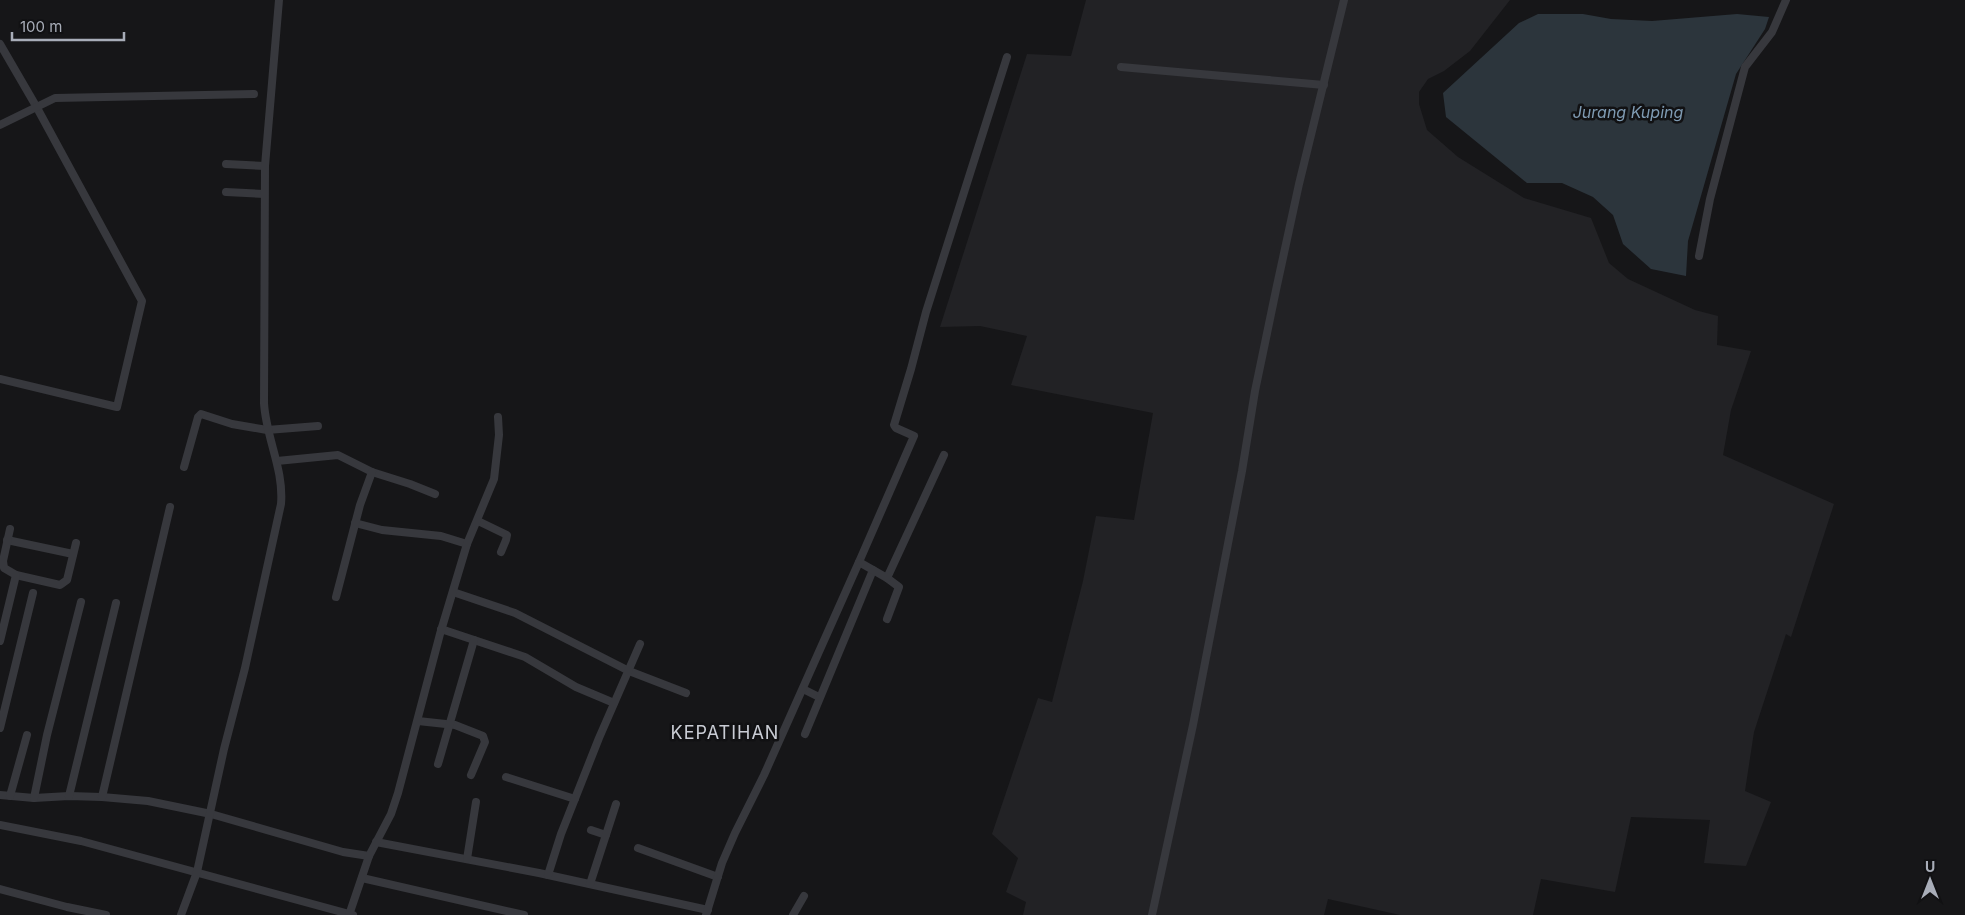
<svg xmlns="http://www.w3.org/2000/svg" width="1965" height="915" viewBox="0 0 1965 915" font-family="Inter,sans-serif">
<rect width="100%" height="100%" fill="#161618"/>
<path fill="#222225" d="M1086,0H1510L1470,51L1444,71L1428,79L1419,92V104L1427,130L1458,157L1524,198L1591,218L1609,263L1628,279L1695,310L1718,316L1717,345L1751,351L1731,410L1723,455L1834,504L1791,637L1786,634L1754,732L1745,791L1771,802L1746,866L1704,863L1710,820L1631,817L1615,892L1541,879L1533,915H1400L1328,899L1324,915H1023L1026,902L1006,892L1018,858L992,834L1038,698L1052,702L1083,581L1096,516L1134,520L1153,413L1011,385L1027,336L980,326L940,327L1027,54L1071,56Z"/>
<path fill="#2c353c" d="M1538,14H1583L1611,19L1652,21L1737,14L1769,17L1765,29L1736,74L1688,241L1686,276L1651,269L1623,244L1613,215L1593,197L1562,183H1527L1446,117L1443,93L1519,23Z"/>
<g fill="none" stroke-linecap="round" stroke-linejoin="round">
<g stroke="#37383d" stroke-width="8">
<path d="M0,44L36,106L142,301L117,407L0,379"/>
<path d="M1121,67L1324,85"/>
<path d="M0,125L55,98L254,94"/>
<path d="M226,164L265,166"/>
<path d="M226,192L264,194"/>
<path d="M1699,256L1710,199L1745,67L1772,32L1786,0"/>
<path d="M277,461L338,455L372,472L410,484L435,494"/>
<path d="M184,467L198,417L201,414L232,424L267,430L318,426"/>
<path d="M478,521L507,535L506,540L501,552"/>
<path d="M355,523L382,530L441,536L467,544"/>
<path d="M7,540L73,554"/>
<path d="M859,562L914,436L896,428L894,425L911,369L926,312L1007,57"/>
<path d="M16,575L60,585L67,580L76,543"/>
<path d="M453,592L515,613L629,671L686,693"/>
<path d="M336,597L360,505L372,472"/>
<path d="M887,619L899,587L887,578"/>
<path d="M441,629L525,657L576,687L614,703"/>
<path d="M0,641L16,575L4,568L3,561L10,529"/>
<path d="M803,689L819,697"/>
<path d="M418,721L455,725L483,736L485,742L471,775"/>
<path d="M0,728L33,593"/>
<path d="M805,734L873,570"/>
<path d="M438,764L474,640"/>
<path d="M506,777L575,799"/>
<path d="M0,795L34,798L69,796L102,797L148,801L211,814L343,852L369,856"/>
<path d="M10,796L27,735"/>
<path d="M69,796L116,603"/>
<path d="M102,797L170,507"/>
<path d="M34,798L47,735L81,602"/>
<path d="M0,825L81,841L353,915"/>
<path d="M591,830L606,835"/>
<path d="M376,842L539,873L708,910"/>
<path d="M638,848L718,877"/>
<path d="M467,859L476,802"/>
<path d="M548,875L561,834L599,738L640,644"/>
<path d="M362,878L524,915"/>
<path d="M590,884L616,804"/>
<path d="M0,889L67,907L106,915"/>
<path d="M181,915L197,872L224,749L245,668L281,504C284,469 266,438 264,403L265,166L279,0"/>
<path d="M349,915L369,856L391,814L398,793L440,634L467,544L494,479L499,435L498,417"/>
<path d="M706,915L722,863L735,833L764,775L859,562L887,578L944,455"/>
<path d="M793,915L804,896"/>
<path d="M1152,915L1193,725L1242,471L1255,391L1276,290L1299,184L1344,0"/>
</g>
</g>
<g text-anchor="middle" stroke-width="5" stroke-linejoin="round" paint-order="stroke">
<g font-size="16" font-style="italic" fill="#7f9bb3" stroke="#111113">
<text x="1628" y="118">Jurang Kuping</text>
</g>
<g font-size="18" letter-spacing="1" fill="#c9ccd4" stroke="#111113">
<text x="725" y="739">KEPATIHAN</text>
</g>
</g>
<g transform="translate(1930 880)" stroke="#111113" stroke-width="4" paint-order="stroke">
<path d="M0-4L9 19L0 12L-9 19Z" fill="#a8adb8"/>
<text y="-8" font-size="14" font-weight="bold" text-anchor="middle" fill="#a8adb8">U</text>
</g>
<path d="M12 32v8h112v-8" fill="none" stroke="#a8adb8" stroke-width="2.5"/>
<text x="20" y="32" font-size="15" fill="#a8adb8" stroke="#111113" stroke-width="4" paint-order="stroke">100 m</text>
</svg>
